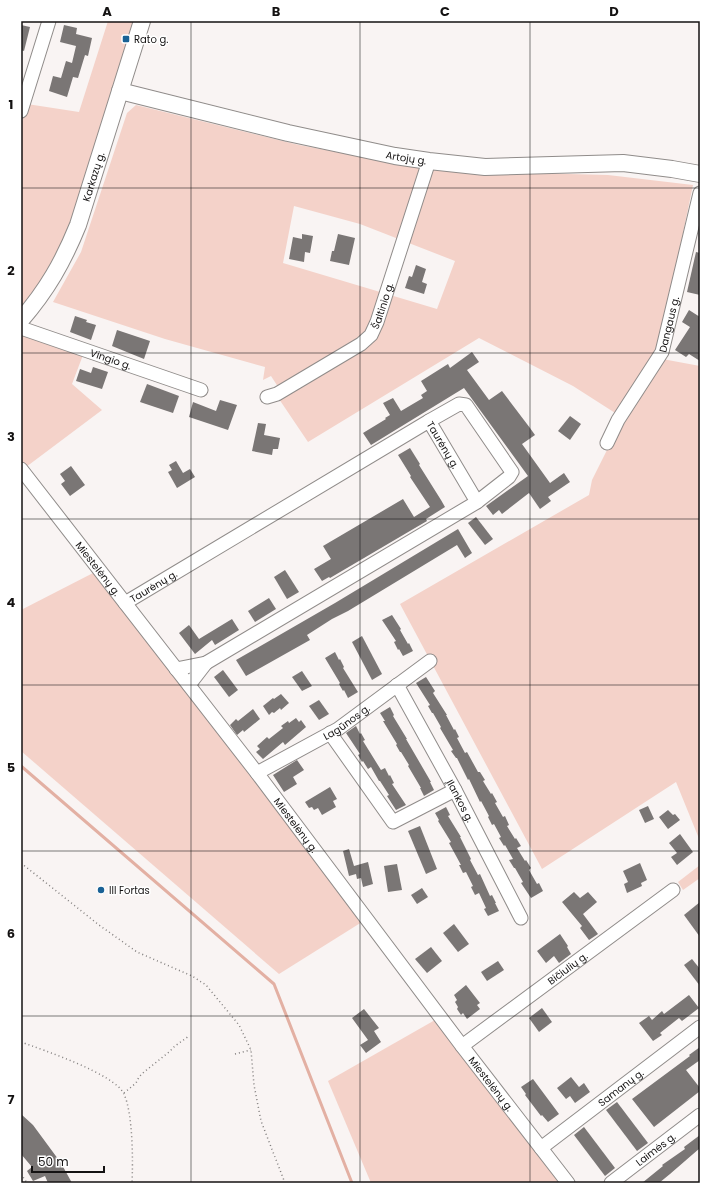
<svg xmlns="http://www.w3.org/2000/svg" width="721" height="1204" viewBox="0 0 721 1204" font-family="Poppins,sans-serif">
<rect width="100%" height="100%" fill="#f9f4f3"/>
<g fill="#f4d2c9" fill-rule="evenodd">
<path d="M108,21H136L77,210L56,260L21,311V125L27,104L79,112Z"/>
<path d="M136,105L299,145L403,164L492,172L608,175L693,185L657,358L700,366V841L676,782L542,869L400,604L589,495L592,480L623,418L573,386L479,338L308,442L279,399L284,396L271,376L263,380L265,367L165,339L53,302L81,252L127,113ZM294,206L360,224L455,261L437,309L283,263Z"/>
<path d="M21,334L83,355L72,384L102,410L26,467L21,460Z"/>
<path d="M95,572L362,922L279,974L21,751V610Z"/>
<path d="M700,865V878L683,890L678,882Z"/>
<path d="M435,1020L561,1183H371L328,1081Z"/>
</g>
<g fill="none" stroke-linecap="round" stroke-linejoin="round">
<path stroke="#e3b0a3" stroke-width="3" d="M21,766L274,984L352,1183"/>
</g>
<g fill="#7a7675">
<path d="M21,25L30,27L24,51L21,50Z"/>
<path d="M64,25L77,28L76,34L92,38L88,56L85,55L78,78L73,77L67,97L49,91L53,76L61,78L66,61L72,63L76,46L60,42Z"/>
<path d="M302,234L313,236L310,253L305,252L304,262L289,259L293,237L302,239Z"/>
<path d="M338,234L355,238L349,265L330,261L332,251H334Z"/>
<path d="M696,252L700,253V295L687,292Z"/>
<path d="M416,265L426,269L422,282L427,284L424,294L405,288L409,276L412,277Z"/>
<path d="M689,310L700,317V361L689,354L686,357L675,350L690,327L682,322Z"/>
<path d="M75,316L87,320L86,322L96,325L91,340L70,332Z"/>
<path d="M117,330L150,341L144,359L112,346Z"/>
<path d="M472,352L479,362L467,370L489,400L502,391L530,428L535,435L522,444L550,483L564,473L570,482L548,497L551,501L540,509L529,493L502,514L499,510L493,515L486,506L528,476L464,388L371,445L363,433L386,419L385,418L390,415L383,403L393,398L401,411L423,398L421,395L427,391L421,381L448,364L450,368Z"/>
<path d="M93,367L108,372L102,389L76,381L80,369L91,373Z"/>
<path d="M147,384L179,396L173,413L140,402Z"/>
<path d="M220,400L237,405L228,430L189,417L193,402L216,411Z"/>
<path d="M570,416L581,424L570,440L558,431Z"/>
<path d="M258,423L266,424L264,435L280,438L278,449H273L272,455L252,451Z"/>
<path d="M410,448L420,464L419,465L441,500L445,507L426,519L427,521L415,528L330,578L329,577L322,581L314,569L331,559L323,546L403,499L414,517L430,507L410,477L411,476L398,455Z"/>
<path d="M176,461L183,473L190,469L195,477L177,488L168,472L172,470L169,465Z"/>
<path d="M71,466L85,485L70,496L61,484L65,481L60,474Z"/>
<path d="M476,517L493,539L485,545L468,523Z"/>
<path d="M458,529L472,553L465,558L457,545L348,611L332,619L307,635L310,640L246,676L236,660L335,603Z"/>
<path d="M285,570L299,592L287,599L274,577Z"/>
<path d="M269,598L276,609L255,622L248,611Z"/>
<path d="M392,615L401,629L400,630L408,644L409,643L413,651L403,656L399,649L398,650L394,642L396,641L382,620Z"/>
<path d="M232,619L239,630L215,645L212,640L195,654L179,633L189,625L199,639Z"/>
<path d="M362,636L382,674L372,680L352,642Z"/>
<path d="M335,652L339,660L340,659L344,667L343,668L358,692L348,698L344,690L343,691L339,684L340,683L325,658Z"/>
<path d="M223,670L238,690L229,697L214,677Z"/>
<path d="M302,671L312,686L302,691L292,677Z"/>
<path d="M426,677L435,691L433,693L447,715H446L454,730L455,729L459,737L457,738L465,753L467,752L478,772H480L485,780L483,781L491,794L492,793L497,802L495,803L503,817L505,816L509,825L507,826L515,839L516,838L521,846L517,848L525,861L526,860L531,868L529,870L537,884L539,883L543,891L531,898L521,883L523,882L515,868H514L509,860L513,859L505,845L504,846L499,838L501,837L494,824L492,825L488,817L489,816L481,801L480,802L469,779L468,780L457,758H456L451,751L453,750L440,728L441,727L433,713H432L428,706L430,705L416,683Z"/>
<path d="M281,694L289,703L281,710L280,708L274,713L272,712L269,715L263,706L273,698L274,699Z"/>
<path d="M319,700L329,714L319,720L309,706Z"/>
<path d="M390,707L394,715L393,716L407,739H406L431,782H430L434,790L424,796L420,788H421L408,766L409,765L401,752H400L396,745L397,744L383,721H385L380,713Z"/>
<path d="M253,709L260,719L244,732L243,730L237,735L230,725L236,719L238,721Z"/>
<path d="M296,718L299,722L301,720L306,727L285,745L283,742L263,759L256,752L260,749L257,746L267,737L269,739L283,728L281,726L288,721L289,723Z"/>
<path d="M356,726L360,734L361,733L365,740L363,741L381,770L385,768L389,776L390,775L394,783L392,784L406,805L396,810L387,796L389,795L380,781H379L371,767L368,769L363,761L362,762L358,755L360,754L346,733Z"/>
<path d="M297,760L304,770L293,777L297,784L284,792L273,775Z"/>
<path d="M330,787L337,799L333,801L336,807L322,815L318,808L314,810L312,807L309,808L305,802Z"/>
<path d="M648,806L654,819L645,823L639,810Z"/>
<path d="M446,807L450,815L448,816L461,837H460L471,859L470,860L478,875L480,874L490,896L492,895L496,903H495L499,911L488,916L484,909L486,908L479,893L475,895L471,887L473,886L466,872L463,873L459,865H461L449,843L451,842L438,821L439,820L435,813Z"/>
<path d="M668,810L673,815L675,814L680,820L668,829L659,817Z"/>
<path d="M420,826L437,869L426,874L408,831Z"/>
<path d="M680,834L693,852L677,865L671,857L677,853L669,843Z"/>
<path d="M349,849L354,866L368,862L373,884L363,887L361,878L357,879L356,874L349,876L343,851Z"/>
<path d="M640,863L647,880L641,883L642,886L627,893L624,884L628,882L623,871Z"/>
<path d="M397,864L402,890L388,892L384,866Z"/>
<path d="M422,888L428,897L417,904L411,895Z"/>
<path d="M574,892L580,898L588,892L597,902L583,914L598,934L589,940L580,928L582,926L562,902Z"/>
<path d="M700,902V937L684,915Z"/>
<path d="M454,924L469,944L458,952L443,933Z"/>
<path d="M560,934L568,946L567,947L571,954L559,963L554,956L546,963L537,951Z"/>
<path d="M431,947L442,961L427,973L415,959Z"/>
<path d="M692,959L700,969V986L684,965Z"/>
<path d="M498,961L504,970L487,981L481,972Z"/>
<path d="M466,985L480,1003L477,1005L480,1009L467,1019L463,1013L461,1015L457,1009L458,1007L455,1002L457,1000L454,995Z"/>
<path d="M689,995L699,1008L682,1021L679,1018L660,1033L662,1035L653,1041L639,1023L649,1016L652,1020L662,1011L664,1014Z"/>
<path d="M542,1008L552,1022L539,1032L529,1018Z"/>
<path d="M364,1009L379,1028L374,1031L381,1042L366,1053L360,1045L368,1040L352,1018Z"/>
<path d="M700,1047V1060L686,1070L700,1088V1091L654,1127L632,1099L690,1056L689,1055Z"/>
<path d="M571,1077L579,1087L584,1083L590,1092L575,1103L570,1096L566,1099L557,1088Z"/>
<path d="M533,1079L559,1114L548,1122L542,1115L541,1116L525,1095L526,1094L521,1087Z"/>
<path d="M617,1102L648,1143L637,1151L606,1110Z"/>
<path d="M21,1114L33,1125L61,1163L72,1183H48L45,1176L33,1181L27,1171L32,1167L21,1154Z"/>
<path d="M584,1127L615,1168L605,1176L574,1135Z"/>
<path d="M700,1135V1148L670,1174L659,1183H642L663,1166L662,1165L685,1149L684,1147Z"/>
</g>
<g fill="none" stroke-linecap="round" stroke-linejoin="round">
<defs>
<g id="minor">
<path d="M21,111L49,21"/>
<path id="s1" d="M21,328L201,390"/>
<path id="s2" d="M267,397L277,394L361,344L371,335L377,322L429,161"/>
<path d="M429,421L459,404L466,405L512,472L509,477L477,502"/>
<path id="s3" d="M607,443L618,420L662,352L700,193"/>
<path id="s4" d="M21,469L257,773L462,1046L568,1183"/>
<path id="s5" d="M125,603L429,421L477,502L206,663"/>
<path d="M176,669L206,663L189,685"/>
<path id="s6" d="M397,685L455,790L521,918"/>
<path d="M330,733L393,822L455,790"/>
<path id="s7" d="M257,773L338,729L430,661"/>
<path id="s8" d="M462,1046L673,890"/>
<path id="s9" d="M541,1148L700,1027"/>
<path id="s10" d="M611,1183L700,1115"/>
</g>
<g id="major">
<path id="s11" d="M120,91L288,133L395,156L429,161L485,167L623,163L672,169L700,174"/>
<path id="s12" d="M21,320C47,290 63,262 78,225L142,21"/>
</g>
</defs>
<use href="#minor" stroke="#908c8a" stroke-width="15"/>
<use href="#major" stroke="#908c8a" stroke-width="18"/>
<g stroke="#827f7e" stroke-width="1.5" stroke-dasharray="1 3" stroke-linecap="butt">
<path d="M21,863L99,925L137,952L192,976L206,985L239,1025L251,1050L254,1085L261,1121L285,1183"/>
<path d="M21,1042C43,1050 115,1074 124,1094C133,1114 133,1161 132,1183"/>
<path d="M235,1054L251,1050"/>
<path d="M124,1093L136,1083L139,1077L144,1072L169,1052L175,1046L189,1036"/>
<path d="M21,1174L27,1183"/>
</g>
<use href="#minor" stroke="#fff" stroke-width="13"/>
<use href="#major" stroke="#fff" stroke-width="16"/>
</g>
<path fill="none" stroke="#141212" stroke-width="1" stroke-opacity="0.55" d="M191,21V1183M360,21V1183M530,21V1183M21,188H700M21,353H700M21,519H700M21,685H700M21,851H700M21,1016H700"/>
<g fill="#196195" stroke="#fff" stroke-width="1.5">
<rect x="122" y="35" width="8" height="8" rx="2"/>
<circle cx="101" cy="890" r="4"/>
</g>
<g text-anchor="middle" stroke-width="3" stroke-linejoin="round" paint-order="stroke">
<g font-size="10" fill="#141212" stroke="#fff" text-anchor="start">
<text x="134" y="43">Rato g.</text>
<text x="109" y="894">III Fortas</text>
</g>
<g font-size="10" fill="#141212" stroke="#fff">
<text dy="4" stroke="none"><textPath href="#s11" startOffset="294">Artojų g.</textPath></text>
<text dy="4" stroke="none"><textPath href="#s12" startOffset="162">Karkazų g.</textPath></text>
<text dy="4" stroke="none"><textPath href="#s2" startOffset="153">Šaltinio g.</textPath></text>
<text dy="4" stroke="none"><textPath href="#s3" startOffset="135">Dangaus g.</textPath></text>
<text dy="4" stroke="none"><textPath href="#s1" startOffset="95">Vingio g.</textPath></text>
<text dy="4" stroke="none"><textPath href="#s5" startOffset="382">Taurėnų g.</textPath></text>
<text dy="4" stroke="none"><textPath href="#s4" startOffset="126">Miestelėnų g.</textPath></text>
<text dy="4" stroke="none"><textPath href="#s5" startOffset="33">Taurėnų g.</textPath></text>
<text dy="4" stroke="none"><textPath href="#s7" startOffset="103">Lagūnos g.</textPath></text>
<text dy="4" stroke="none"><textPath href="#s6" startOffset="132">Įlankos g.</textPath></text>
<text dy="4" stroke="none"><textPath href="#s4" startOffset="450">Miestelėnų g.</textPath></text>
<text dy="4" stroke="none"><textPath href="#s8" startOffset="131">Bičiulių g.</textPath></text>
<text dy="4" stroke="none"><textPath href="#s4" startOffset="774">Miestelėnų g.</textPath></text>
<text dy="4" stroke="none"><textPath href="#s9" startOffset="100">Samanų g.</textPath></text>
<text dy="4" stroke="none"><textPath href="#s10" startOffset="56">Laimės g.</textPath></text>
</g>
</g>
<rect width="721" height="1204" fill="none" stroke="#ffffff" stroke-width="44"/>
<path d="M32 1166v6h72v-6" fill="none" stroke="#141212" stroke-width="2"/>
<text x="38" y="1166" font-size="12" fill="#141212" stroke="#ffffff" stroke-width="3" paint-order="stroke">50 m</text>
<rect x="22" y="22" width="677" height="1160" fill="none" stroke="#141212" stroke-width="1.5"/>
<g font-size="13" text-anchor="middle" font-weight="bold" fill="#141212">
<text x="107" y="16">A</text>
<text x="276" y="16">B</text>
<text x="445" y="16">C</text>
<text x="614" y="16">D</text>
<text x="11" y="109">1</text>
<text x="11" y="275">2</text>
<text x="11" y="441">3</text>
<text x="11" y="607">4</text>
<text x="11" y="772">5</text>
<text x="11" y="938">6</text>
<text x="11" y="1104">7</text>
</g>
</svg>
